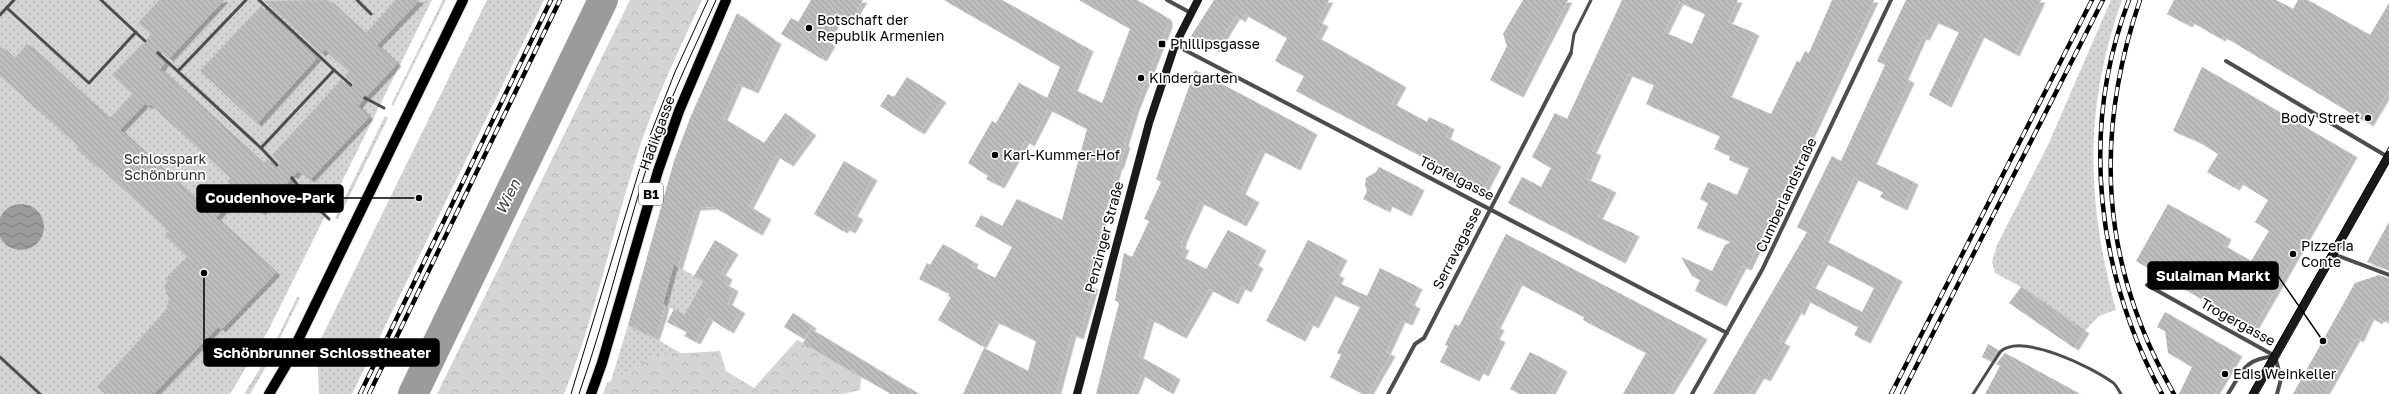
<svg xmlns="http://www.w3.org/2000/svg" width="2389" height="394" viewBox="0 0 2389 394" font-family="'Golos Text',sans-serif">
<defs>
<pattern id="green-dots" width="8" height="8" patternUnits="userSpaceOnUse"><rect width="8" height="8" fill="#d4d4d4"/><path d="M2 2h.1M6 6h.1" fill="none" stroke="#b4b4b4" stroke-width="1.8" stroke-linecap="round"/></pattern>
<pattern id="forest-crowns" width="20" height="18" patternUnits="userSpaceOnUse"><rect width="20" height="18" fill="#d4d4d4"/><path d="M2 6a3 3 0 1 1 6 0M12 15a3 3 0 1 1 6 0" fill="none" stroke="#b4b4b4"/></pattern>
<pattern id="water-waves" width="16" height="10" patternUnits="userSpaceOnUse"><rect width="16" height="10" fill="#9b9b9b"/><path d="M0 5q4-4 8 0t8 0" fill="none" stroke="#7c7c7c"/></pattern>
<pattern id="building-back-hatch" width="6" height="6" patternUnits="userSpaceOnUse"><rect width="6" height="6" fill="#bdbdbd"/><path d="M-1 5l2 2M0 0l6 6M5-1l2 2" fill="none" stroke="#a1a1a1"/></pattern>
<filter id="shadow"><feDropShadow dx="4.5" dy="2.5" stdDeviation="0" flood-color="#0004"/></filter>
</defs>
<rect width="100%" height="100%" fill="#fff"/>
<g fill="url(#green-dots)">
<path d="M0,0H432L268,331L230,394H0Z"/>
<path d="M443,0H446L393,106L391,105Z"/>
<path d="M487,0H544L352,394H319L318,368L314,353Z"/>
<path d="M2111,0H2122C2084,107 2086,201 2116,310L2099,316L2085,331L2021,287L1995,273L1992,262L1997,245L2048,145Z"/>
<path d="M385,116L388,118L338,219L335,218Z"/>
<path d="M674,264L703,281L684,315L663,304Z"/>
<path d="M297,297L300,298L263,372L250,394H244L272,349Z"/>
<path d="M628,325L655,338L750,394H607Z"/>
</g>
<g fill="url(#forest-crowns)">
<path d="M630,0H702C677,54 651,108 634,165C610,241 594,320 564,394H437Z"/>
<path d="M797,340L862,371L860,390L843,394H603L607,383L656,355L720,351L726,371L754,388Z"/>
</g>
<circle fill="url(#water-waves)" cx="21" cy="227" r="23"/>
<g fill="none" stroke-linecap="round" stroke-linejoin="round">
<path stroke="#9b9b9b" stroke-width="30" d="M413,394L603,0"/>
</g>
<g fill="url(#building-back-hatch)" fill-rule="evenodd" filter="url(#shadow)">
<path d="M159,0H224L169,59L160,51H156V55L165,63L160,69L263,164L267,159L277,168L280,164L272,155L341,80L350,88L354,84L345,76L349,72L325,50L321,54L265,1L328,0L365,34L396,0H420L377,45L397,64L367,96H363V100L358,106L369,117L310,180L298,171L294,176L290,175V180L261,213L240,193L216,218L276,273L221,330L218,327L154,394H105L97,387L166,310L169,299L164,286L168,281L165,279L187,257L164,235L169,231L96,164L94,165L76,148L78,146L0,76V46L14,59L27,44L109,119L132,94L112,75L143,43H147V39L151,34L138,23ZM145,104L148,107L150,104L230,178L227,181L229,183L205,208L120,130Z"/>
<path d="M811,0H863L851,20L841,14L825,40L831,44L822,59L781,34L791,18L798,22Z"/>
<path d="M944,0H1002L1089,49L1073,89L1102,103L1130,29L1079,0H1137L1166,17L1168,20V25L1135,108L1124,144L1126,145L1119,167L1118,166L1085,284L1094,287L1079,337L1072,334L1056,394H963L984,348L1028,371L1036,341L995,321L982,346L938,320L951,297L948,296L950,294L919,279L927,263L930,265L943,244L974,262L972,266L995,278L1012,247L975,226L981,215L1002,226L1017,199L1062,220L1087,129L1048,109L1030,144L1025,141L1000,186L986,179L988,176L968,163L992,121L996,123L1019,83L1047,98L1060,67Z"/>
<path d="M1214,0H1329L1318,21L1324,24L1317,37L1402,85L1392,103L1427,122L1429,117L1450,127L1446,137L1497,164L1484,189L1296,91L1304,76L1275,61L1287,38L1244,14L1241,20L1236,16L1215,50L1191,36Z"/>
<path d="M1523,0H1568L1519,95L1490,80L1507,46L1503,34Z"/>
<path d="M1622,0H1738L1728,22L1755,33L1727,95L1771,114L1797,61L1800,62L1805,51L1809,53L1832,0H1874L1753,256L1747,268L1742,266L1722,304L1695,291L1700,280L1692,276L1681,257L1712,271L1725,245L1731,242L1697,228L1708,203L1700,199L1708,182L1737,195L1749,168L1729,160L1730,156L1714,149L1720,136L1646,104L1654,85L1628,74L1592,151L1597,153L1586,179L1612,190L1598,217L1635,234L1621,261L1508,203L1522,177L1541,187L1551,168L1532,157L1555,113L1567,119ZM1679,2L1705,14L1692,44L1664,32Z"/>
<path d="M1906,0H2041L2015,54L1980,35L1947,105L1929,95L1959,32L1934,21L1925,38L1922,37L1904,77L1910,81L1872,162L1914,182L1903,208L1880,197L1883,192L1854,178L1824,240L1898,279L1866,341L1854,335L1858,327L1806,300L1800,313L1797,311L1780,341L1786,344L1766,379L1760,376L1749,394H1713L1807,232L1797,227L1832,156L1841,161L1885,65L1877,61ZM1824,262L1874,288L1862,312L1811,286Z"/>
<path d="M2174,0H2276L2293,9L2298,0H2308L2370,35L2389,3V90L2369,124L2223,36L2221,39L2190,21L2188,25L2167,14Z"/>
<path d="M261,6L317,58L257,124L200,71Z"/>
<path d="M737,13L777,42L754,91L738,84L723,118L764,143L785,113L812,133L789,164L776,155L749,206L767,217L758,233L714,207L696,208L678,267L674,264L663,304L665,305L662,317L655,338L628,325L674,161L690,118Z"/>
<path d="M2202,67L2353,155L2253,329L2136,261L2168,204L2227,237L2223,245L2251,261L2269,231L2255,222L2268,200L2239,182L2235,188L2207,172L2218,154L2199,142L2173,131Z"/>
<path d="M1195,70L1313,132L1296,168L1261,150L1241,192L1255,200L1242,224L1200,202L1183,239L1181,246L1185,248L1181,256L1206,269L1228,230L1262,248L1254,263L1259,266L1247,290L1241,287L1234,302L1209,289L1182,336L1150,319L1139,356L1176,377L1169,392L1141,374L1133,394H1096L1119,303L1115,300L1124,253L1132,257L1149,221L1144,219L1161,182L1156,179Z"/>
<path d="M907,77L942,100L920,132L880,106L888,94L894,97Z"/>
<path d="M844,161L873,178L853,214L859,217L851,231L845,228L843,231L814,214Z"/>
<path d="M1379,167L1420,188L1407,214L1388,204L1386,210L1363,199L1367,191L1365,185L1366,178L1376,172Z"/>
<path d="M2389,222V270L2367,262Z"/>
<path d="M1506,234L1703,337L1668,394H1623L1646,353L1583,320L1584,317L1518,283L1496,326L1500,328L1495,337L1501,340L1484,374L1479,371L1475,379L1440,362L1448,346L1445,345L1455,324L1459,326Z"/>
<path d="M715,240L734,252L721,273L728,277L725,284L734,289L728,303L741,311L729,331L709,318L696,342L684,336L687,332L667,322L674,309L684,315L703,281L694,276Z"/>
<path d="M1308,240L1343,258L1335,273L1340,276L1337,282L1367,296L1380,268L1418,287L1410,303L1416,306L1408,323L1401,320L1386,352L1391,354L1368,394H1363L1330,377L1341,355L1337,353L1360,307L1331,294L1314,326L1309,323L1301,339L1266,321Z"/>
<path d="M2379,275L2389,278V322L2379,319L2378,322L2370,317L2359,340L2356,338L2324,394H2293L2355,283Z"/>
<path d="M2021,287L2085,331L2074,348L2009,303Z"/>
<path d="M2165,312L2238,354L2214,394H2179L2192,367L2168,353L2165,331L2157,327Z"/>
<path d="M793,313L812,326L804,339L784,327Z"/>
<path d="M811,329L919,394H891L803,343Z"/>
<path d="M1988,344L1998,350L1990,361L1982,357Z"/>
<path d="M1530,352L1563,369L1550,394H1520L1510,389Z"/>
<path d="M2005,353L2080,394H1985L2000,366L1996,364Z"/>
</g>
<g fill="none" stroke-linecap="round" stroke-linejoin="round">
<defs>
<g id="primary">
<path d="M269,394L285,367L463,0"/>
<path d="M591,394L602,363L658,171L679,111L726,0"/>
</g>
</defs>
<use href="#primary" stroke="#dbdbdb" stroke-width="12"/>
<g stroke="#4d4d4d" stroke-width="3">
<path d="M101,0L145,41"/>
<path d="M357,0L371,14"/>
<path d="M7,8L89,83L136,32"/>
<path d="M0,15L14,0"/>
<path d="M158,53L261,148L334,70L259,0"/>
<path d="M1571,53L1574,34L1591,0"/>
<path d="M334,70L351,85"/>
<path d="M178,71L246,0"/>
<path d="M365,98L384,108"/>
<path d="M261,148L277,165"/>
<path d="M292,178L311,202L329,219"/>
<path d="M0,357L40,394"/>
<path d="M1973,394L2000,352C2021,332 2091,367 2112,382C2116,384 2118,390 2121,394"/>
</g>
<g stroke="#4d4d4d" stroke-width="4">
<path d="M1167,0L1191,13"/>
<path d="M1175,45L1727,333"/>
<path d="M2226,61L2388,157"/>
<path d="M2333,254L2389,275"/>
<path d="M2147,285L2275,356"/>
<path d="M2275,356L2281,379L2277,394"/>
<path d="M1388,394L1415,344L1424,338L1571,53"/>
<path d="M1692,394L1762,270L1891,0"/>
<path d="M2228,394C2244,369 2243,360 2275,356"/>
</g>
<g stroke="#1a1a1a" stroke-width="8">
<path d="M1077,394L1149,123L1175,45L1198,0"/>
<path d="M2253,394L2389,155"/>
</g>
<use href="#primary" stroke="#000" stroke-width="10"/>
<g stroke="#000" stroke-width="1">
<path d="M571,394L649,138L675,72L708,0"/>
<path d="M579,394C608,311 627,225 655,142C672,93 695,47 716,0"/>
<path d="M2249,394L2389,147"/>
<path d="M2258,394L2389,163"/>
</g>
<defs>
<g id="rail">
<path d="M2129,0C2079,131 2097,273 2162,394"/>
<path d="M2140,0C2093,138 2101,266 2174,394"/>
<path d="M360,394L551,0"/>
<path d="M369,394L560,0"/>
<path d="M1891,394L2092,0"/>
<path d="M1902,394L2103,0"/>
</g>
</defs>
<use href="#rail" stroke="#000" stroke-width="4.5"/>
<use href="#rail" stroke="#fff" stroke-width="3" stroke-dasharray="9" stroke-linecap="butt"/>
</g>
<g fill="#000" stroke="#fff" stroke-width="1.5">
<circle cx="809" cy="28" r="4"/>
<rect x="1158" y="40" width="8" height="8" rx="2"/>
<circle cx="1141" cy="78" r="4"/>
<circle cx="2368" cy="118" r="4"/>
<circle cx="995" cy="155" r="4"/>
<circle cx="2293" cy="254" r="4"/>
<circle cx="2225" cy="374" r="4"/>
</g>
<g text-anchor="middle" stroke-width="3.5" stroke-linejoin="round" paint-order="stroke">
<rect fill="#fff" stroke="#4c4c4c" stroke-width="1" x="639" y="183" width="24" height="22" rx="3"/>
<g font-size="13" font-weight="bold" fill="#000">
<text x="651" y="199">B1</text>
</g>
<g font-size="14" fill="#000" stroke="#fff" text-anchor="start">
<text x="817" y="25">Botschaft der<tspan x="817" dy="16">Republik Armenien</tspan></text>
<text x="1170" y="49">Phillipsgasse</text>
<text x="1149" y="83">Kindergarten</text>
<text x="2360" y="123" text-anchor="end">Body Street</text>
<text x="1003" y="160">Karl-Kummer-Hof</text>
<text x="2301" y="251">Pizzeria<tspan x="2301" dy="16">Conte</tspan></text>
<text x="2233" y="379">Edis Weinkeller</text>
</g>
<g font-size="14" fill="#000" stroke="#fff">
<text transform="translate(657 133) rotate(-70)" y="5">Hadikgasse</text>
<text transform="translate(1457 178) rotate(27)" y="5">Töpfelgasse</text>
<text transform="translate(1786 195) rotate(-65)" y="5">Cumberlandstraße</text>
<text transform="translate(1104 237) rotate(-75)" y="5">Penzinger Straße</text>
<text transform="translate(1457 248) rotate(-63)" y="5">Serravagasse</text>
<text transform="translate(2238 322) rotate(29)" y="5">Trogergasse</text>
</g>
<g font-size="14" fill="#2b2b2b" stroke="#fff">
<text x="165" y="164">Schlosspark<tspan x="165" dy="16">Schönbrunn</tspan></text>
</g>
<g font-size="15" font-style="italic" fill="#3c3c3c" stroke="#fff">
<text transform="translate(508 197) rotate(-64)" y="5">Wien</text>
</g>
</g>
<path fill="none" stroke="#000" stroke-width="1.5" d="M419 198L343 198M2323 341L2278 276M204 273L204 352"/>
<g fill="#000" stroke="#fff" stroke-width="1.5">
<circle cx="419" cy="198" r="4"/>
<circle cx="2323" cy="341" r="4"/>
<circle cx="204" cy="273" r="4"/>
</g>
<g fill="#000" stroke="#000" stroke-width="1.5">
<rect x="197" y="185" width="146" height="27" rx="4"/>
<rect x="2148" y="262" width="130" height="27" rx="4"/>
<rect x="204" y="339" width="235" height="27" rx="4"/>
</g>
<g font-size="15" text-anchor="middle" font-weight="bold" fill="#fff">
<text x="270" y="203">Coudenhove-Park</text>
<text x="2213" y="281">Sulaiman Markt</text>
<text x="322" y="358">Schönbrunner Schlosstheater</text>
</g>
</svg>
